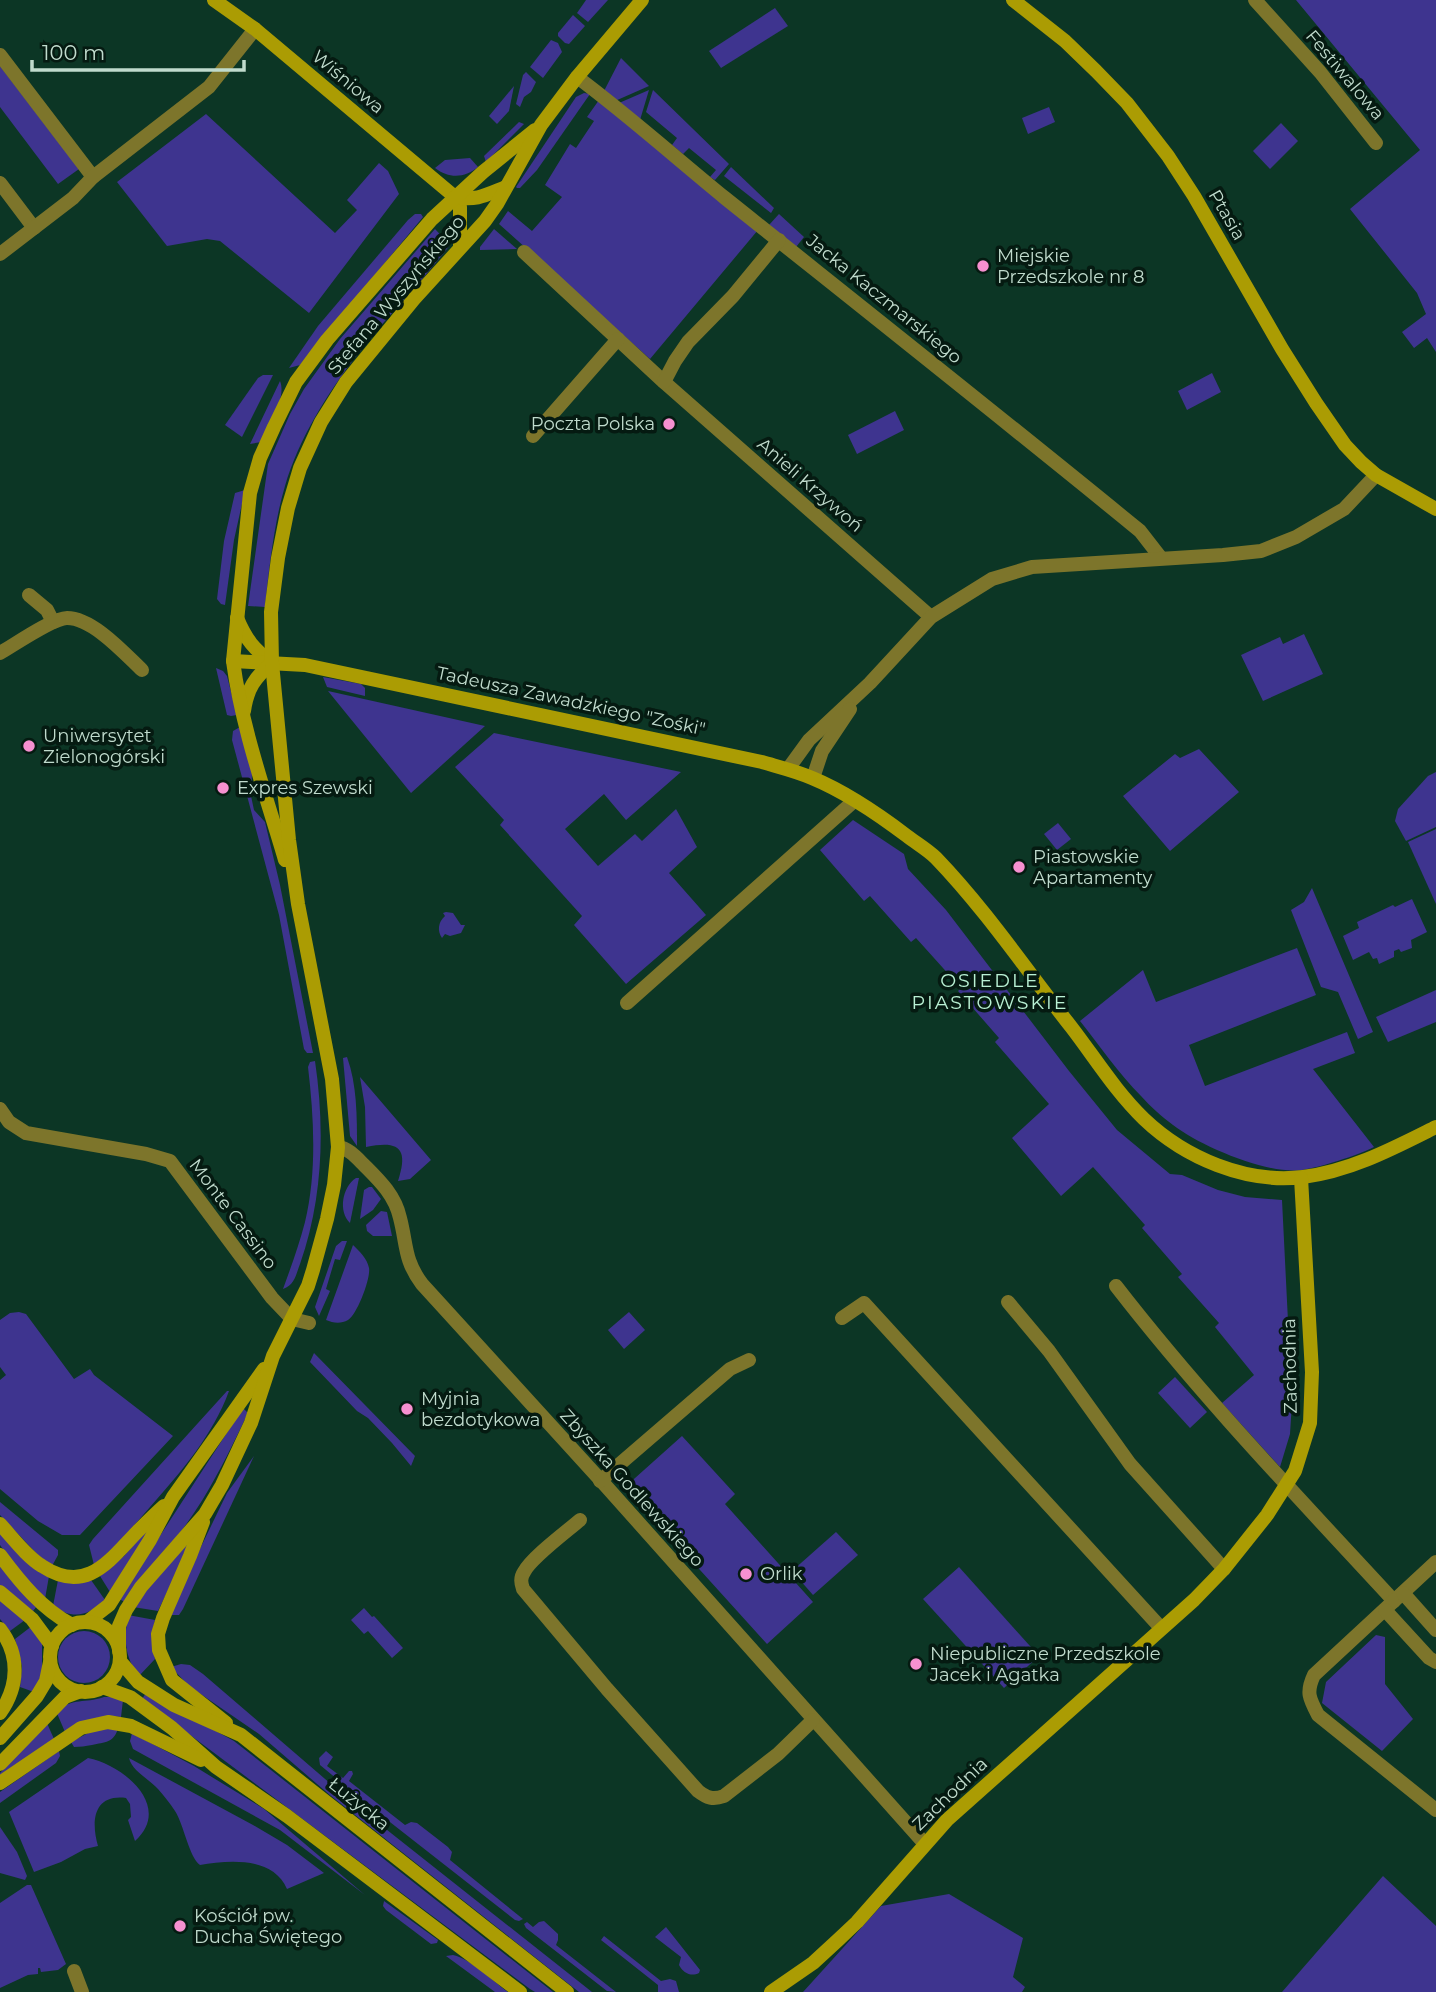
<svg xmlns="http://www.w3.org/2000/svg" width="1436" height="1992" viewBox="0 0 1436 1992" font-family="Montserrat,sans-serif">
<rect width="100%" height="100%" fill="#0c3625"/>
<g fill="#3e348f">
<path d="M586,0H608L588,22L577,13Z"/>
<path d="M1296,0H1436V352L1427,338L1414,348L1402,332L1426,314L1417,293L1350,209L1420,150Z"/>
<path d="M775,8L788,26L721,68L709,51Z"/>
<path d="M573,15L585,26L569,44L565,43L558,36V33Z"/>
<path d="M551,40L558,43L562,52L543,78L530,67Z"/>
<path d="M621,58L649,86L615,101L604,91Z"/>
<path d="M0,66L79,169L58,184L0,107Z"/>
<path d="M526,72L536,82L531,92L524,97L520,107L516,104L523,75Z"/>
<path d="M514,86L509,111L497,124L489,116Z"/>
<path d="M649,90L640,120L619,103Z"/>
<path d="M653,90L729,164L715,180L710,177L716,170L689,148L683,154L672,145L677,138L646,112Z"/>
<path d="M584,93L590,94L537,170L520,188H517L516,187L576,97Z"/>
<path d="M599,100L758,230L650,359L499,224L508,211L532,231L562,197L545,185L570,144L576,148L594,121L587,117Z"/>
<path d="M1049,107L1055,122L1028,134L1022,118Z"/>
<path d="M206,114L335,233L357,210L347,200L379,163L388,171L399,194L309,313L220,241L207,239L167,246L117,182Z"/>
<path d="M519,122L524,124L486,162L484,156Z"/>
<path d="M1281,123L1298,141L1270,169L1253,151Z"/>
<path d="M470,158L478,167C465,178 449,179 435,168L445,160Z"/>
<path d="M731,167L774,208L771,213L724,176Z"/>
<path d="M415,214H421L423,217L300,365L289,368L318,326L408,220Z"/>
<path d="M779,214L804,237L796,247L769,225Z"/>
<path d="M435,229L450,245C421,283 386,317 357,355C327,394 299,438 285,486C274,523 269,569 265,607L248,606L268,464L290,414L304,389L340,339Z"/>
<path d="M494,229L517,249L480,250V247Z"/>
<path d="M1212,373L1221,392L1187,410L1178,391Z"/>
<path d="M263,375H273L242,437L225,425L258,378Z"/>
<path d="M280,381C287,398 268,426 261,442L250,444Z"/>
<path d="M895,411L904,430L857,454L848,435Z"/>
<path d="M245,490L234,540L225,605L221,604L217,599L224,541L235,493Z"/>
<path d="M1304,634L1323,674L1263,701L1241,655L1280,637L1283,644Z"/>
<path d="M216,668L223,671L227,676L237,715L231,716L227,715Z"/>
<path d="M323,677L361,684L365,688V696L327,687Z"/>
<path d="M328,691L485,726L411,793Z"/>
<path d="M240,727L252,773L251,796L254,810L265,822L280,885L313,1053H307L304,1049L279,915L232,740L233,731Z"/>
<path d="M494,733L681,772L626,820L604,794L565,829L598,866L635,834L642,841L676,809L697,847L669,873L706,915L626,984L574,925L582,916L500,825L504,820L455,767Z"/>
<path d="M1199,749L1239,792L1170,851L1123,796L1175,754L1180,758Z"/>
<path d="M1436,772V827L1406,841L1395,821L1398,809L1428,776Z"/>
<path d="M853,820L904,854L908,869L946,910L1069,1071L1117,1130L1170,1174L1182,1175L1218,1190L1245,1197L1282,1200L1292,1402L1290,1434L1280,1467L1222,1403L1254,1375L1215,1327L1219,1323L1178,1277L1182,1274L1142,1228L1145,1225L1093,1167L1061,1196L1012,1138L1049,1104L995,1042L999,1038L958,991L961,988L916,938L911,942L870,896L864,901L820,850Z"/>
<path d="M1058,823L1071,839L1057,850L1044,834Z"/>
<path d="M1436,829V904L1408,842Z"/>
<path d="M1312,888L1373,1032L1358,1039L1338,992L1321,987L1291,910L1304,902Z"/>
<path d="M1412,899L1427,932L1411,940L1412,948L1401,952L1399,949L1394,951V957L1379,964L1377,958L1373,959L1369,952L1353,960L1343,936L1359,928L1357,922L1393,905L1395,907Z"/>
<path d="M446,912L453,913L461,925H465L461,933L450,936L445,934L442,938C437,931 438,922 445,916L443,913Z"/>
<path d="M1297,948L1316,995L1189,1045L1205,1086L1347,1032L1355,1053L1313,1069L1374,1147C1356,1156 1321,1167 1302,1170C1268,1175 1200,1146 1173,1125C1162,1117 1150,1106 1141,1096C1119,1074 1100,1046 1080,1021L1143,970L1156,1002Z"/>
<path d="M1436,990V1022L1388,1042L1376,1017Z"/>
<path d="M347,1057C357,1084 357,1117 357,1146L350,1136L343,1058Z"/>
<path d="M315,1061C325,1128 323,1199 300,1264C296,1274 295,1285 283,1289C291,1267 299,1245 305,1222C317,1172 314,1118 308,1067L310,1062Z"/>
<path d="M360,1077L431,1160L410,1179L398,1181C409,1148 399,1140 366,1147L365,1107Z"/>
<path d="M356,1178H359L350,1223C338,1212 342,1187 356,1178Z"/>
<path d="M369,1187H372L381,1199L373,1210L360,1219L364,1190Z"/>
<path d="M381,1211L387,1212L392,1236H373L367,1231L366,1225Z"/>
<path d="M342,1241H347L340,1260L335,1259L326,1289L330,1291L319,1316L315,1307L336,1246Z"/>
<path d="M353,1245C359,1251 367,1258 369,1268C371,1278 357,1315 348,1320C341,1324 333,1323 326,1320Z"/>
<path d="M19,1312L26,1314L74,1379L90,1369L94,1375L173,1436L80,1535H62L38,1521L0,1489V1380L6,1375L0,1367V1320L10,1313Z"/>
<path d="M629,1312L645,1330L624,1349L608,1330Z"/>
<path d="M314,1353L415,1456L411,1466L392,1443L368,1418L357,1411L310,1362Z"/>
<path d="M1175,1377L1207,1412L1190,1428L1158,1393Z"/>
<path d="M227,1391H229C213,1435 181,1472 150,1507C132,1528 115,1548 94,1565L89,1545L93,1539Z"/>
<path d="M243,1408L248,1413C234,1442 220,1471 203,1499C181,1535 152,1568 125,1602L119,1599Z"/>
<path d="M682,1436L735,1494L725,1504L813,1602L767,1644L625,1487Z"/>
<path d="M254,1456L183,1609L179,1615H168L227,1493Z"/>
<path d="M0,1502L58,1550V1555L52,1566L39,1556L0,1515Z"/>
<path d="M148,1528L151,1529L110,1592L100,1576L124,1556Z"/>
<path d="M0,1531L49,1576L45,1599L22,1575L0,1545Z"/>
<path d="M836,1532L858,1555L813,1595L792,1571Z"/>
<path d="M186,1542L190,1544L158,1611L133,1607Z"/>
<path d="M0,1562L37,1606L33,1611L0,1586Z"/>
<path d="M959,1567L1039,1656L1004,1688L923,1599Z"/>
<path d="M58,1580H91L105,1600C88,1616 73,1620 53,1606Z"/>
<path d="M0,1597L25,1620L10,1631L0,1619Z"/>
<path d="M364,1608L372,1617L374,1616L403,1648L392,1658L368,1631L364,1634L351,1620Z"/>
<path d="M128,1615L155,1620L152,1635L155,1659L139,1676C124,1656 124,1639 128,1615Z"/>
<path d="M32,1626L42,1642V1676L34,1692L20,1687L22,1666L15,1639Z"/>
<circle cx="84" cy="1657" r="26"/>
<path d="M1376,1635L1385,1637V1684L1413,1719L1382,1751L1322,1703L1326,1682Z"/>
<path d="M181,1664L190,1665L203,1674L353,1803L592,1992H579L331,1796L259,1734L189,1686L171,1667Z"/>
<path d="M146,1693L234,1741L553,1992H535L530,1989L142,1699Z"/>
<path d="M104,1697H114L123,1700L121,1717C99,1715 83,1720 65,1732L56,1711C75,1697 83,1704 104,1697Z"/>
<path d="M46,1721L54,1739L0,1777V1773Z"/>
<path d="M118,1728C114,1743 105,1742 92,1745C85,1746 81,1747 74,1747L71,1742L94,1730Z"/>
<path d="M132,1733L194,1766L264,1809L365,1895L280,1830L133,1749L130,1741Z"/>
<path d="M59,1751L60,1756L56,1763L0,1803V1792Z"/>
<path d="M326,1751L333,1757L327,1766L343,1778L349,1771H352L353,1774L349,1781L405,1825L411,1822L417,1823L448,1847L452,1852L450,1860L523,1919L519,1921L515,1920L372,1808L320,1765L319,1758Z"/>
<path d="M88,1758C124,1765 173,1807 135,1841L128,1820L131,1817L130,1804L126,1798C93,1794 91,1822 98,1846L85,1849L61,1862L34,1872L9,1812Z"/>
<path d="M129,1758L253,1825L287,1845L324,1873L287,1889C273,1856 228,1860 200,1865C189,1857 184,1825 175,1811C170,1803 164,1796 158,1789C149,1779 132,1771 129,1758Z"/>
<path d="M0,1827L17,1852L27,1876L25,1880L0,1873Z"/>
<path d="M1383,1876L1436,1926V1992H1282Z"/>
<path d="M27,1885H31L66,1964L58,1970L41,1972L40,1968H38V1974L28,1975L0,1988V1903Z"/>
<path d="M949,1894L1023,1938L1013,1977L1025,1987L1022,1992H803L881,1906Z"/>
<path d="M384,1901L438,1940L437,1943L431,1944L386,1910L383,1906Z"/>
<path d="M544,1921L558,1934V1940L556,1945L616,1992L607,1991L526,1928L524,1924L527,1922L533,1927L539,1922Z"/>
<path d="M666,1927L700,1970L699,1973C691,1977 683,1973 679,1965L681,1957L655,1937Z"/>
<path d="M604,1936L661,1981L670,1979L676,1981L679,1992H658V1985L601,1940Z"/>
<path d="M453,1955C473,1960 491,1980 508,1992H495L446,1956Z"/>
</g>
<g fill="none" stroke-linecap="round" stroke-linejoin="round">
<g stroke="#7d752b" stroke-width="14">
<path d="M1255,0L1320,72L1376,143"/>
<path d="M0,55L93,177"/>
<path d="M577,77C628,115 676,158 725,198C864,309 1003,419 1140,531L1161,558"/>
<path d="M0,183L34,228"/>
<path d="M524,252L664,382L931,617"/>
<path d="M0,254L73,198L93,177L209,87L255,29"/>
<path d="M664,382L675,361L688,342L733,296L779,240"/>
<path d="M533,436L618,339"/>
<path d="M29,595L47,610L53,622"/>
<path d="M0,653C14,645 53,618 67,618C93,618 125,654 142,670"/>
<path d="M788,769L809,740L870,683L931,617L992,579L1032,567L1223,555L1261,551L1296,537L1344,509L1376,475"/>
<path d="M813,778L822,751L850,709"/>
<path d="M627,1003L854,801"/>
<path d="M0,1109L9,1122L26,1133L146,1154L170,1161L272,1298L292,1319L309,1323"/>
<path d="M338,1147C348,1148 356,1157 364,1165C379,1180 395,1195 400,1218C407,1245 404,1260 422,1284L605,1485L925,1844"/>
<path d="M1116,1286C1202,1397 1299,1498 1394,1601"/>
<path d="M1008,1302L1049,1351L1130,1464L1224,1569"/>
<path d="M842,1318L864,1303L1161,1628"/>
<path d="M600,1481L730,1369L749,1360"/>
<path d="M580,1520C566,1532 531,1558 524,1572C520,1578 521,1583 523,1589L607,1689L698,1791C707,1798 713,1800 724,1796L778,1754L813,1720"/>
<path d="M1436,1562L1314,1675C1306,1692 1309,1698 1318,1715L1436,1810"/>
<path d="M1403,1593L1436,1630"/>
<path d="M1385,1610L1429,1658L1436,1662"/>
<path d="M74,1971L82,1992"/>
</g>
<g stroke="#ab9c03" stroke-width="14">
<path d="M214,0L255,29L455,197L460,207V247"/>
<path d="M1013,0L1065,41L1096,71L1127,103L1168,156L1194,196L1282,349L1316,403L1345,445L1361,462L1376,475L1436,509"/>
<path d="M455,197C477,201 486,195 506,187"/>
<path d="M237,618C246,640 254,649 272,663"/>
<path d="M233,661L305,665L762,762C779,767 796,771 812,778C846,792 878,814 907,836C916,843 928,850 936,858C986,910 1027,971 1072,1028C1095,1058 1116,1092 1144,1119C1185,1158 1246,1184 1303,1177C1351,1171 1394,1148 1436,1127"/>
<path d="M244,711C247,689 255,677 272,663"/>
<path d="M285,860C266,795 242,729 233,661L250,493L260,458L274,427L296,382L327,340L432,219L483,172L535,130"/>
<path d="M203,1522L190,1556L163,1618L158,1634L159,1650L172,1680L226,1723"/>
<path d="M0,1524C13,1538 26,1556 42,1566C86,1595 109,1561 137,1532C146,1523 155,1514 164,1506"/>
<path d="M0,1555C20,1582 42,1609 72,1625"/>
<path d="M0,1592L32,1619L52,1646"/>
<path d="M87,1622L109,1605L150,1540L173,1497L264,1369"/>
<circle cx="85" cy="1657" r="35"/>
<path d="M0,1629C20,1655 19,1686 0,1713"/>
<path d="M119,1651V1626L126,1610L141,1587L205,1514L222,1485L251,1423L273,1356L308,1286L313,1270L327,1219L334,1185L338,1147L332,1079L298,904L289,840L272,663L271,612L278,558L288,508L300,468L321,422L346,382L414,299L485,221L497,204L541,125L577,77L642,0"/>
<path d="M120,1661L138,1682L174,1705L241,1735L567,1992"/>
<path d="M102,1687L130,1697L172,1728L216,1767L287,1816L520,1992"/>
<path d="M0,1738L37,1696L46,1681L50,1662"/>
<path d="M0,1764L65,1697L81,1691"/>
<path d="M0,1783L81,1728L108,1722L131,1726L201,1760"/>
<path d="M771,1992L813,1963L838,1940L857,1922L947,1820L1194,1600L1224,1569L1267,1515L1295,1471L1310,1423L1312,1372L1301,1178"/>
</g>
</g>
<g fill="#f690d0" stroke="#051a11" stroke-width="2.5">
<circle cx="983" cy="266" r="7"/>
<circle cx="669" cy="424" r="7"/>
<circle cx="29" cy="746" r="7"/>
<circle cx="223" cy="788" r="7"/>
<circle cx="1019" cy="867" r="7"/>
<circle cx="407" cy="1409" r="7"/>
<circle cx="746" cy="1574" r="7"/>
<circle cx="916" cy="1664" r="7"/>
<circle cx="180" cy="1926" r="7"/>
</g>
<g text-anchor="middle" stroke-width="7" stroke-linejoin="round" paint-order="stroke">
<g font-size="18" fill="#c0dbcd" stroke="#051a11">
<text transform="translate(1345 75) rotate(50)" y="6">Festiwalowa</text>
<text transform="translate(348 82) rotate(40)" y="6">Wiśniowa</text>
<text transform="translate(1227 215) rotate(60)" y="6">Ptasia</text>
<text transform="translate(396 295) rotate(-50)" y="6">Stefana Wyszyńskiego</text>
<text transform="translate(884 299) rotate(39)" y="6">Jacka Kaczmarskiego</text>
<text transform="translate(810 485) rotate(41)" y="6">Anieli Krzywoń</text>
<text transform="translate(571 701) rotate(12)" y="6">Tadeusza Zawadzkiego "Zośki"</text>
<text transform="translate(233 1214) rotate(53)" y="6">Monte Cassino</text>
<text transform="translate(1290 1366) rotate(-91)" y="6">Zachodnia</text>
<text transform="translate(632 1488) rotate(48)" y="6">Zbyszka Godlewskiego</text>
<text transform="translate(950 1794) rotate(-44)" y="6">Zachodnia</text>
<text transform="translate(359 1804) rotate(39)" y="6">Łużycka</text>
</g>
<g font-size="18" fill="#c0dbcd" stroke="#051a11" text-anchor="start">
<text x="997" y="262">Miejskie<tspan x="997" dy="21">Przedszkole nr 8</tspan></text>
<text x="655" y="430" text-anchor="end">Poczta Polska</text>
<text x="43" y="742">Uniwersytet<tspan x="43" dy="21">Zielonogórski</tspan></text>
<text x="237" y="794">Expres Szewski</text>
<text x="1033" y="863">Piastowskie<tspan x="1033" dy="21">Apartamenty</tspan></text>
<text x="421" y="1405">Myjnia<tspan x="421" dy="21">bezdotykowa</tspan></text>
<text x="760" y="1580">Orlik</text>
<text x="930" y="1660">Niepubliczne Przedszkole<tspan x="930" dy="21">Jacek i Agatka</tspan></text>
<text x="194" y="1922">Kościół pw.<tspan x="194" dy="21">Ducha Świętego</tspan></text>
</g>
<g font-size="19" letter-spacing="2" fill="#b9f1d4" stroke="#051a11">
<text x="990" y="987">OSIEDLE<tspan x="990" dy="22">PIASTOWSKIE</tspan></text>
</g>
</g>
<path d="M32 60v10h212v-10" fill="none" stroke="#c0dbcd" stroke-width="3.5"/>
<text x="42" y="60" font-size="21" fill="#c0dbcd" stroke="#051a11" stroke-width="5" paint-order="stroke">100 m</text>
</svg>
